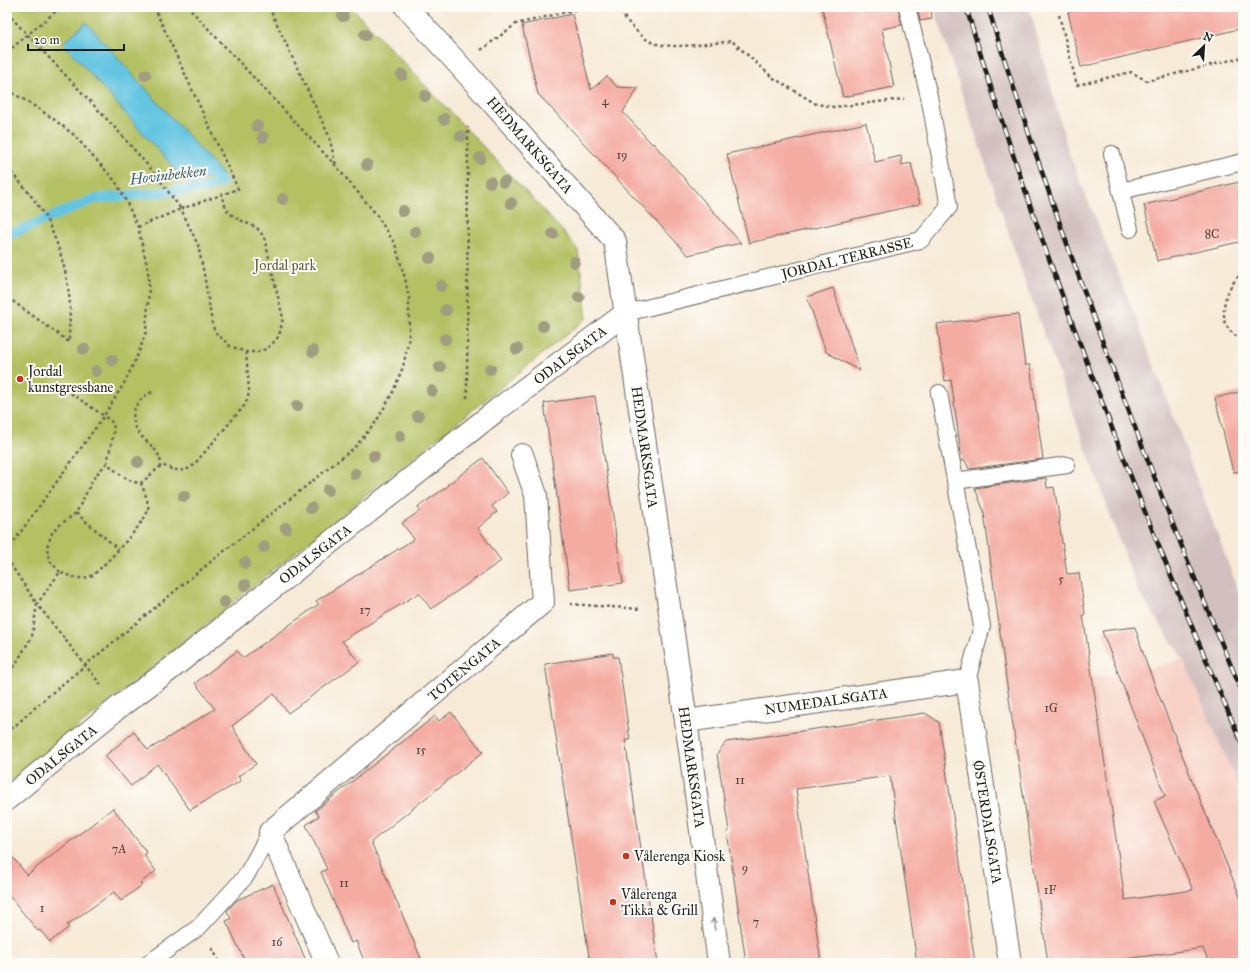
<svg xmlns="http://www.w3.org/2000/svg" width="1250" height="970" viewBox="0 0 1250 970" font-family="'IM FELL Great Primer',serif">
<rect width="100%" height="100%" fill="#fdfcf7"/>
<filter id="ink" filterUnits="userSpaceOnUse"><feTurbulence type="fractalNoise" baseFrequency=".025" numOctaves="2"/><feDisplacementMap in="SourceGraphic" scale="8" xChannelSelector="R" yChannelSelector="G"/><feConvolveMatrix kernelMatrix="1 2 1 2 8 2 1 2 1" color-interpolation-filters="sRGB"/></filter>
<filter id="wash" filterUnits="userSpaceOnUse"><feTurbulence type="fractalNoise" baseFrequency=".012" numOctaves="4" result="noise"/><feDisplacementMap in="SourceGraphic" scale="16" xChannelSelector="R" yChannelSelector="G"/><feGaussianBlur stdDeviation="0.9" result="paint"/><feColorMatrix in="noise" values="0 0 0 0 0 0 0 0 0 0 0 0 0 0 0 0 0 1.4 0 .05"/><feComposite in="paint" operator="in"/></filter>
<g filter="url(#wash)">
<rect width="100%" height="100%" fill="#f7ead7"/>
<path fill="#f7d1c6" d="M1183,659L1243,797V963H1048L1007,684L1092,678L1149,669Z"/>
<path fill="#d2bfbf" d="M934,7H1028L1034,24L1069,154L1137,320L1243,603V797L1183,659L1138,591L1022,273L963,97Z"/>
<path fill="#b4c163" stroke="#686e40" d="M7,7H351L561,229L578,250L587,318L7,784Z"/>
<path fill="#63c5e1" stroke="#40707e" d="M86,22L94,31L224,176L190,181L181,176L63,43Z"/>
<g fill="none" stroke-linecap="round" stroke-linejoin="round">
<path stroke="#63c5e1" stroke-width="10" d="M7,233L15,232L94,199L210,187L222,182L208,168"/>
</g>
<g id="blocks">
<g fill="#f4aba1">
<path d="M822,7H898L902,25L882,29L894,87L843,97Z"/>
<path d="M917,7H931L932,19L920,21Z"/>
<path d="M1088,7H1243V28L1081,67L1068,12Z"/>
<path d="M572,14L591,90L607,76L617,87L638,88L623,112L652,144L653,143L741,243L688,255L538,94L522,25Z"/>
<path d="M866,123L875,162L901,156L902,165L911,163L920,204L749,243L727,154Z"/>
<path d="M1243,181V241L1157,261L1144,205Z"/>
<path d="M833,288L860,371L826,352L807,297Z"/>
<path d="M1018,314L1025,365H1030L1043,459L969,469L965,460L962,461L951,380L945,381L937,324Z"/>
<path d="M1243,391V471L1233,472L1215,398Z"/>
<path d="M595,396L623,583L570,590L544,403Z"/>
<path d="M483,458L508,493L492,506L497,512L478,528L501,561L431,609L419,593L342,641L359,662L288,713L274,694L232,726L256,764L238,776L241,781L190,810L157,764L131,786L105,756L134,732L148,750L215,709L195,683L237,651L243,658L319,604L316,601L414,539L402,523L420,511L418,507L448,486L447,485Z"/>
<path d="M1046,478L1047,488L1054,487L1060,522H1059L1067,574L1079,573L1085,614L1083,615L1125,900L1193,890L1154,801L1165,796L1102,631L1135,627L1147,665L1194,785L1243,904V963H1209L1203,948L1097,963H1048L1006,678L984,512L975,488Z"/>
<path d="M613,653V657H618L630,740H625L658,963H590L545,664Z"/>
<path d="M451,712L483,752L371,842L423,963H365L356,941L351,943L321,872L327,869L306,825L319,816L315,811L435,716L439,721Z"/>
<path d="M925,713L939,722L975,963H917L890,776L796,789L821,963H746L727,831L729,830L717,754L726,742Z"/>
<path d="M113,808L147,853L144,855L156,871L140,883L142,885L121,901L114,892L67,925L69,927L50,942L40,930L38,931L7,893V850L27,875Z"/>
<path d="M273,884L307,963H246L226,921L231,919L227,911L237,900Z"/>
</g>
</g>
</g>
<g filter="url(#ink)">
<use href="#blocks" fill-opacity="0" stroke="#69645d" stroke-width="1"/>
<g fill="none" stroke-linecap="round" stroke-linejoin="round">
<defs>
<g id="lane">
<path d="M1112,154L1130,229"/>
<path d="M1121,191L1243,162"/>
<path d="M626,313L921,240L949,207L929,96L907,7"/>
<path d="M939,393L982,626L967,681"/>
<path d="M955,481L1067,465"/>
<path d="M149,963L199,927L246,876L270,832"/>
</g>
<g id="street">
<path d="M406,7L460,66L615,241L686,721L719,963"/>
<path d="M686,721L967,681L1010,963"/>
<path d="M7,799L119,707L168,671L497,410L626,313"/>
<path d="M327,963L270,832L543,602L536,495L522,455"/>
</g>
</defs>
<use href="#lane" stroke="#69645d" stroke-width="18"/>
<use href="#street" stroke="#69645d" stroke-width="24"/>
<g stroke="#69645d" stroke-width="2.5" stroke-dasharray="3 3" stroke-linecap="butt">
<path d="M154,7L238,189L181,209L198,245L204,274L212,323L215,332L230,346L246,352H257L266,349L272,344L279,336L283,318L264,237L257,228L234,217L227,210L221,195"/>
<path d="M269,7L329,136L336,166"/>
<path d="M617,7C626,20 635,32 649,41C666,51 712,43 732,41L772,77L816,104L834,107L904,99"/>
<path d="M7,13L118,131L156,175L181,209L138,227"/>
<path d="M1059,15L1077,85L1131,72L1147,81L1243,57"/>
<path d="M481,50L516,24L587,7"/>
<path d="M7,52L61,7"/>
<path d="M7,90L23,99L51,117L74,135L116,182L126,201L138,227L148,270L149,288L146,332L138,354L126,380L104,416L7,551"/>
<path d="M7,168C17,178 26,189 35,201C55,228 68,271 70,305C70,317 69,329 69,342L7,297"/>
<path d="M1243,272C1231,283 1223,297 1224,314C1224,317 1224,321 1225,323C1229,332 1236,336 1243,341"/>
<path d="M56,383L104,416L113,423L114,429L112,441L107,463C116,471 128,483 141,483L162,465C173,470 181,473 192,467L244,406L248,398L249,390L246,352"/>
<path d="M152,392C137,399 128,413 137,430C141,438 150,443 156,451C159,455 160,460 162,465"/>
<path d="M467,398L468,127"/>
<path d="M76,513L118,549"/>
<path d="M7,559L37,604L32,636L7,679"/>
<path d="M60,572L50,561L48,555L47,547L52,533L57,527L76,513L95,476L107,463"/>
<path d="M570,604L641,609"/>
<path d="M101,685L37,604L60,572C71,577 81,581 93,575C105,565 145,523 148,510C149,502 144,491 141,483"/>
<path d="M7,733L47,697L198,572L354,448L376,422L392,394L403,367L409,338V299L405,278L395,244L376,214L336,166L188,7"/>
<path d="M212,948L220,963"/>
</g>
<use href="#lane" stroke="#fff" stroke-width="16"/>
<use href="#street" stroke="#fff" stroke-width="22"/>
<defs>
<g id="rail">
<path d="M966,7C1042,259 1138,505 1243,746"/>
<path d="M988,7C1001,51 1016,94 1030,137C1060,226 1092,315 1126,404C1163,501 1202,598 1243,694"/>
</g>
</defs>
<use href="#rail" stroke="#1c1c1c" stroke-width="4.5"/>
<use href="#rail" stroke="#fdfcf7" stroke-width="3" stroke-dasharray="9" stroke-linecap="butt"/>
</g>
<g fill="#a09d80">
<circle cx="343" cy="16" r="6"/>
<circle cx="365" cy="35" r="6"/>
<circle cx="145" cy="75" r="6"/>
<circle cx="402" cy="75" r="6"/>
<circle cx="425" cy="96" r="6"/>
<circle cx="444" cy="119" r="6"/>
<circle cx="257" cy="126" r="6"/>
<circle cx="461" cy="136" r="6"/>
<circle cx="263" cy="137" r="6"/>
<circle cx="480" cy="158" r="6"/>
<circle cx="367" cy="165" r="6"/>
<circle cx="490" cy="182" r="6"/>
<circle cx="504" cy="182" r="6"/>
<circle cx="283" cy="199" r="6"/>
<circle cx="511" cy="203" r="6"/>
<circle cx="403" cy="211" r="6"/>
<circle cx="415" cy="232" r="6"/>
<circle cx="553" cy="234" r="6"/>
<circle cx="430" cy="258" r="6"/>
<circle cx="574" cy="262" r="6"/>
<circle cx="441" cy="286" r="6"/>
<circle cx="579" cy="297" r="6"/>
<circle cx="446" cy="310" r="6"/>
<circle cx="543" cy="326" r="6"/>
<circle cx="445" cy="339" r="6"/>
<circle cx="84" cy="349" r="6"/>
<circle cx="517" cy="349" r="6"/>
<circle cx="313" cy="351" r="6"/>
<circle cx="112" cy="360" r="6"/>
<circle cx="440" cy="367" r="6"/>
<circle cx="490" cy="369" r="6"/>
<circle cx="96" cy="371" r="6"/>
<circle cx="432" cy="391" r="6"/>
<circle cx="297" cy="406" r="6"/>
<circle cx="418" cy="416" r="6"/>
<circle cx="400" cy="436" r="6"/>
<circle cx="374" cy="456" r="6"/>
<circle cx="138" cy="462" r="6"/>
<circle cx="355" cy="474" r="6"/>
<circle cx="328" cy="490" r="6"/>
<circle cx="184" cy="496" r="6"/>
<circle cx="311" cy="508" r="6"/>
<circle cx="286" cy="528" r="6"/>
<circle cx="264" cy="547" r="6"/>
<circle cx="245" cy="563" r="6"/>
<circle cx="245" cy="585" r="6"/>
<circle cx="224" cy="602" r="6"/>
</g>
<defs><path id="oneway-shaft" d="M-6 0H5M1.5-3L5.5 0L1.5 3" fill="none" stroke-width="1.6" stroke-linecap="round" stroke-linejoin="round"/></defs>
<use stroke="#999" href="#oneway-shaft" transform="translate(714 924) rotate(-98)"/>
</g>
<g fill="#c8321e" stroke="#fdfcf7" stroke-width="1.5">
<circle cx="20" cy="379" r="4"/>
<circle cx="626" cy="856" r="4"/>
<circle cx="613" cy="902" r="4"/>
</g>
<g text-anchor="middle" stroke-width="4" stroke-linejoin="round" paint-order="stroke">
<g font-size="12" fill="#52403d">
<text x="605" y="105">4</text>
<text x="622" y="159">19</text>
<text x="1212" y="238">8C</text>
<text x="1061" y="583">5</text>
<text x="365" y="614">17</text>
<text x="1051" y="712">1G</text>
<text x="421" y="754">15</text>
<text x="740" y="784">11</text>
<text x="119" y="853">7A</text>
<text x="745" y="872">9</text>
<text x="344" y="887">11</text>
<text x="1050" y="894">1F</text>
<text x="42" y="912">1</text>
<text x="756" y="926">7</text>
<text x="277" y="946">16</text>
</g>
<g font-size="14" fill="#1c1c1c" stroke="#fdfcf7">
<text transform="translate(530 145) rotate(49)" y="5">HEDMARKSGATA</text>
<text transform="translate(847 258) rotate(-14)" y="5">JORDAL TERRASSE</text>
<text transform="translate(570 355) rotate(-37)" y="5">ODALSGATA</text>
<text transform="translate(645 447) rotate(82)" y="5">HEDMARKSGATA</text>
<text transform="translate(315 554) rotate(-38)" y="5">ODALSGATA</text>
<text transform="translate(464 669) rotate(-40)" y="5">TOTENGATA</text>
<text transform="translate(826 701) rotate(-8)" y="5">NUMEDALSGATA</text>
<text transform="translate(61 755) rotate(-39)" y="5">ODALSGATA</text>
<text transform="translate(692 767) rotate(82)" y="5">HEDMARKSGATA</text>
<text transform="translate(988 822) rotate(81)" y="5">ØSTERDALSGATA</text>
</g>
<g font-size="14" fill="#595e38" stroke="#fdfcf7">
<text x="285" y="270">Jordal park</text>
</g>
<g font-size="14" fill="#1c1c1c" stroke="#fdfcf7" text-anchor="start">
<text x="28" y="376">Jordal<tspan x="28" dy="16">kunstgressbane</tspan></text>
<text x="634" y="861">Vålerenga Kiosk</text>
<text x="621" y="899">Vålerenga<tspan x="621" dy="16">Tikka &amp; Grill</tspan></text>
</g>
<g font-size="15" font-style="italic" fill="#38606b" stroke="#fdfcf7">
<text transform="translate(168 175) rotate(-7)" y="5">Hovinbekken</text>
</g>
</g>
<rect width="1250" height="970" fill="none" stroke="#fdfcf7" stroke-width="24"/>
<g transform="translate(1204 46) rotate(25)" stroke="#fdfcf7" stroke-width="3" paint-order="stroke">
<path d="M0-3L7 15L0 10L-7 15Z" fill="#1c1c1c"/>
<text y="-6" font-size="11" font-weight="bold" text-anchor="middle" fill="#1c1c1c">N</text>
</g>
<path d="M28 44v6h96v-6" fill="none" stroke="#1c1c1c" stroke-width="2"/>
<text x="34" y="44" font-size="12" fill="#1c1c1c" stroke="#fdfcf7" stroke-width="3" paint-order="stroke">20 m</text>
</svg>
